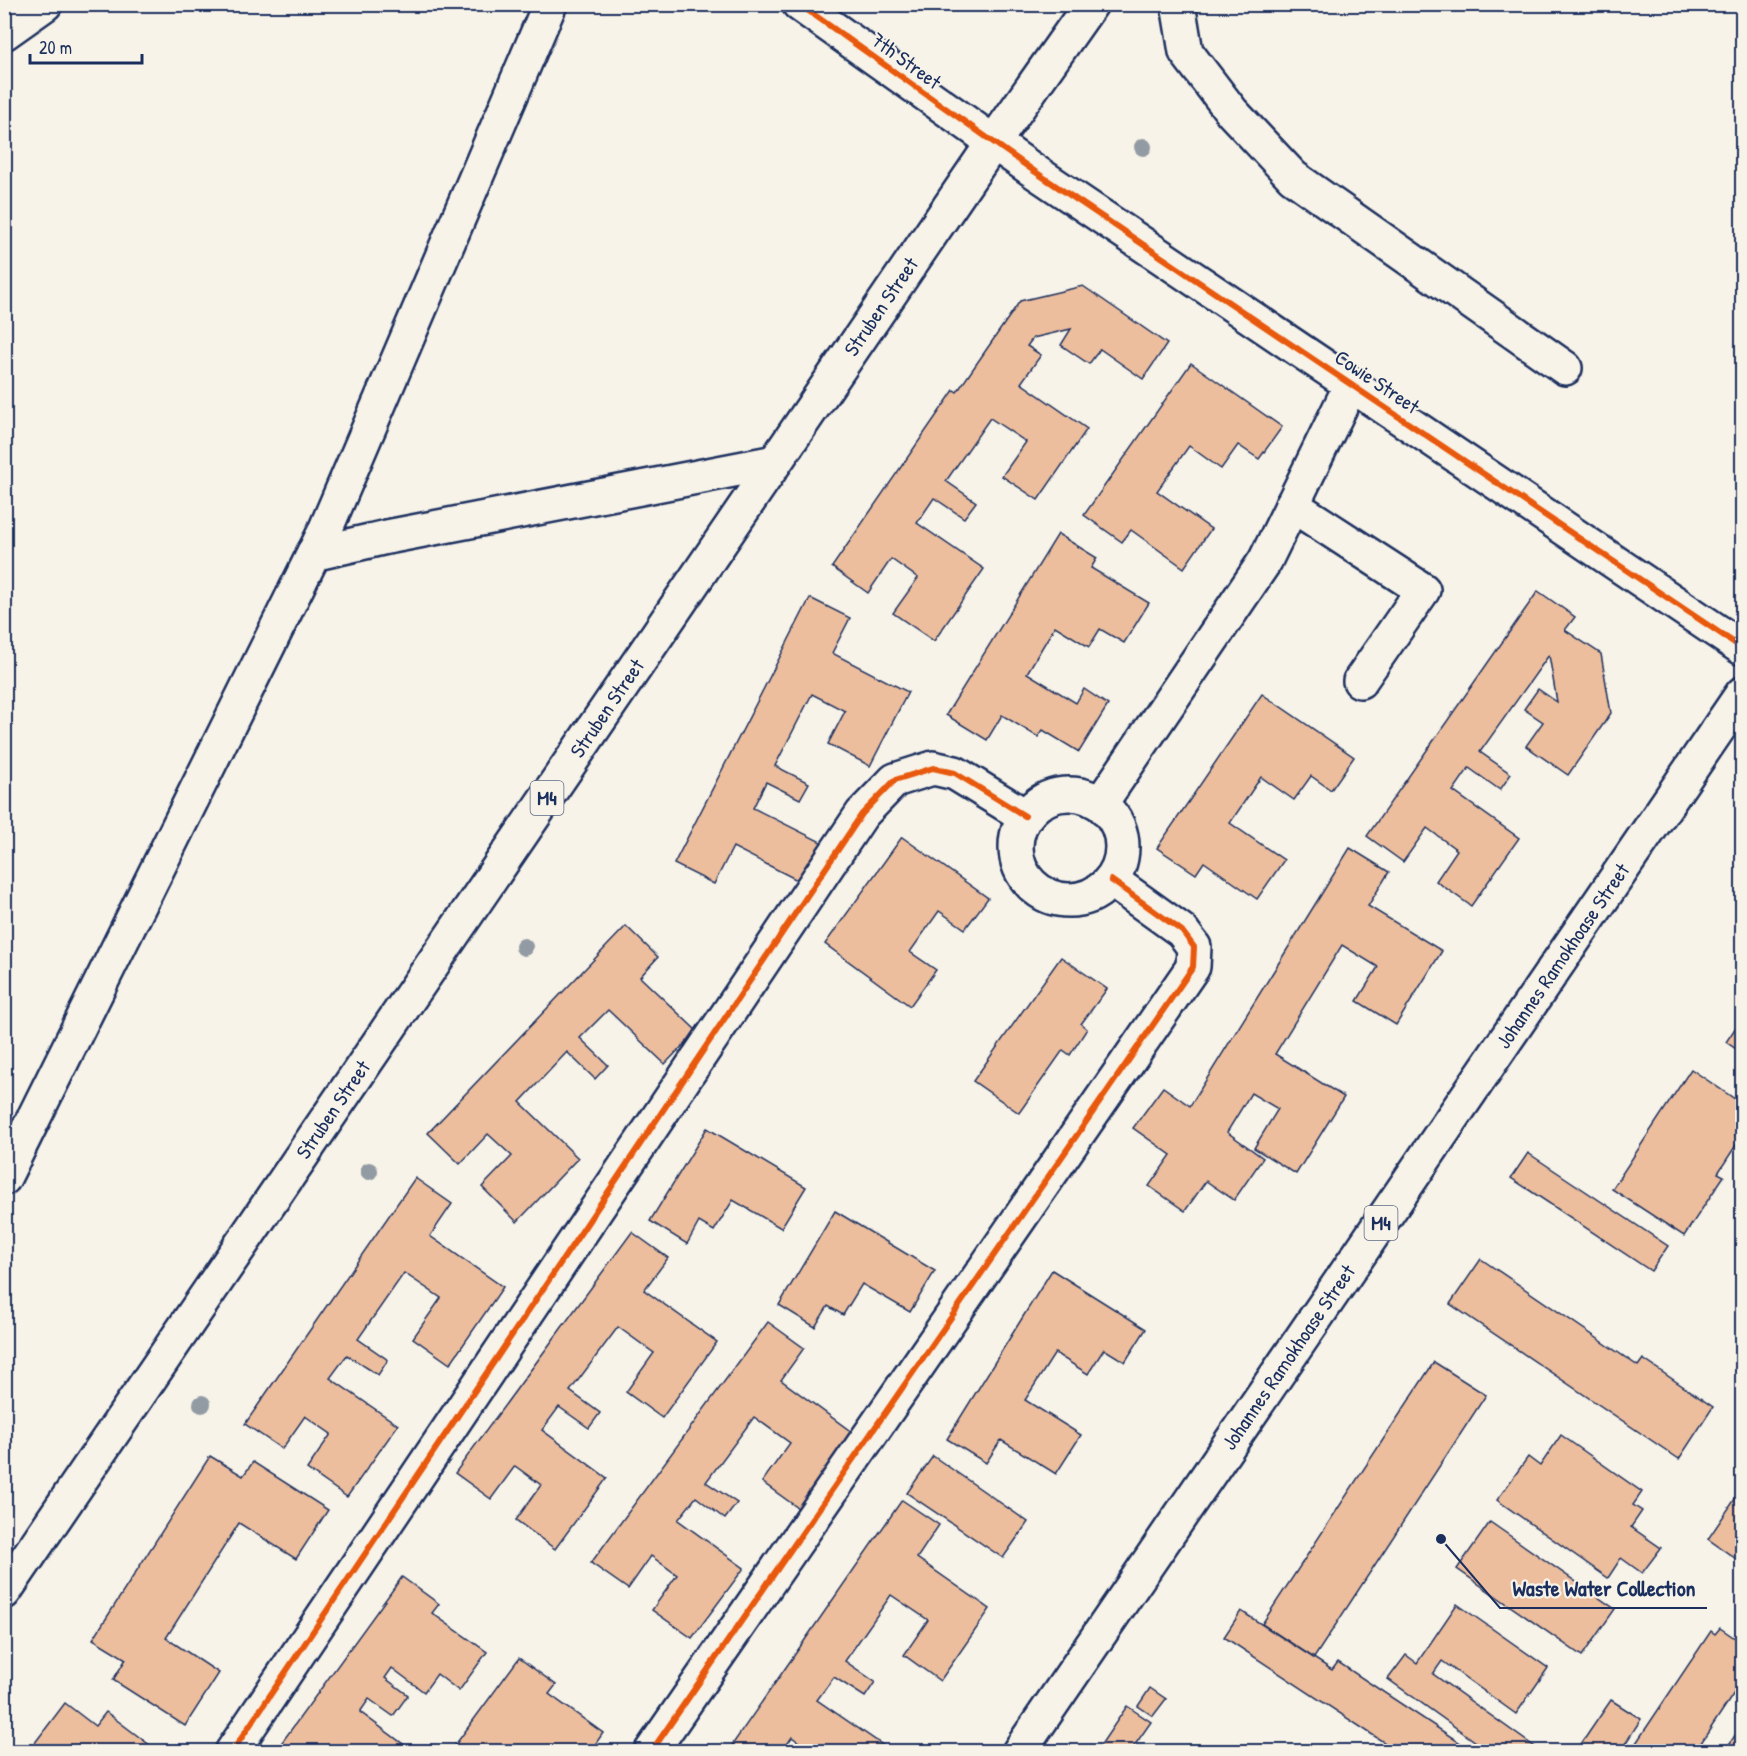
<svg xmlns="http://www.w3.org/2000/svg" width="1747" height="1756" viewBox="0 0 1747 1756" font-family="'Patrick Hand',sans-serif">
<rect width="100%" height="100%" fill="#f7f3e8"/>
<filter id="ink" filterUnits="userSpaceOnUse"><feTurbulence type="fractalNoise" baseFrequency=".0167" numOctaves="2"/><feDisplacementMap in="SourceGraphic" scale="12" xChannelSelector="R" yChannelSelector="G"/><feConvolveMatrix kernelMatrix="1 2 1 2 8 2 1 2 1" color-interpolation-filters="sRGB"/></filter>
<g filter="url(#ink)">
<g fill="#edbe9d" stroke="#1b2f5e" stroke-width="1.5">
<path d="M1083,286L1167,344L1143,379L1100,349L1089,364L1061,345L1071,329L1033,338L1027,346L1041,355L1021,383L1087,429L1038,500L1002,476L1026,442L990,418L946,481L976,502L964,518L934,498L917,523L984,569L934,641L893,613L918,578L891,559L868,593L832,567L954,390L957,392L1020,301Z"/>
<path d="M1191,363L1282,427L1259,459L1238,445L1221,469L1189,446L1157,491L1211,529L1184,568L1131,530L1122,542L1084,515Z"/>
<path d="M1058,534L1097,558L1091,568L1149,603L1124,643L1100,629L1089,647L1055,626L1027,673L1076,703L1084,689L1108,705L1079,752L1043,730L1038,737L1002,715L987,740L946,715Z"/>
<path d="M1538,591L1575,617L1565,630L1601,654L1611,713L1568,775L1526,746L1543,722L1524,709L1538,689L1557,702L1549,655L1480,752L1511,774L1500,790L1469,768L1453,791L1519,838L1471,906L1436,881L1457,850L1427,828L1403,862L1367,836Z"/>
<path d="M810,598L850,618L832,653L908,692L870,766L828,744L845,711L812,694L775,766L809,783L800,799L766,782L753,808L825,844L805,884L733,847L714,884L674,864Z"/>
<path d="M1262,694L1354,757L1331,790L1311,776L1294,800L1261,777L1230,823L1284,860L1257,899L1204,862L1196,874L1157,848Z"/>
<path d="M902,837L988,898L965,929L939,911L910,952L936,970L910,1006L825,944Z"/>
<path d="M1350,848L1389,872L1368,906L1442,951L1396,1025L1357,1001L1378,967L1342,945L1275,1054L1344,1097L1296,1174L1254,1148L1278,1109L1251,1093L1227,1132L1263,1158L1234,1200L1206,1181L1185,1211L1149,1186L1171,1155L1133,1128L1163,1087L1190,1106Z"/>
<path d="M626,926L658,957L640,977L697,1031L665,1064L608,1010L580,1038L608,1065L595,1079L567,1052L520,1102L578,1158L517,1222L482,1187L512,1156L488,1134L460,1164L428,1133Z"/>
<path d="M1061,957L1107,989L1081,1024L1087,1029L1070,1055L1063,1050L1019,1113L973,1081Z"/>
<path d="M1742,1018V1053L1726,1042Z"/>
<path d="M1691,1069L1742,1104V1123L1735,1135L1740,1139L1718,1173L1724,1176L1684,1236L1612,1189Z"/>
<path d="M707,1128L806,1187L781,1228L733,1200L714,1231L699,1222L687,1244L650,1221Z"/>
<path d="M1528,1153L1668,1246L1651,1271L1511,1178Z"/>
<path d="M415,1178L452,1204L430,1236L503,1287L450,1364L413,1338L441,1298L404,1273L358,1339L388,1360L378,1375L347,1355L330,1378L398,1425L347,1497L307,1469L331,1434L305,1416L282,1449L245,1424Z"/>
<path d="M835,1211L935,1271L910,1312L862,1284L843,1315L828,1306L815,1327L779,1305Z"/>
<path d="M632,1232L668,1258L644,1290L717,1342L662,1418L626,1392L654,1353L618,1327L570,1391L600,1413L589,1428L559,1407L542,1430L607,1478L555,1549L516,1520L541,1485L515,1466L491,1499L455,1473Z"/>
<path d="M1481,1259L1638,1366L1643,1359L1713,1407L1679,1459L1450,1304Z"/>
<path d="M1052,1270L1146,1329L1125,1362L1104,1349L1088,1374L1055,1353L1025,1400L1081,1435L1056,1474L1001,1440L986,1463L947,1439Z"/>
<path d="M768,1322L804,1348L781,1380L853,1433L798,1508L762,1482L790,1443L754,1417L706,1482L737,1503L725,1519L696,1497L678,1520L744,1568L692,1638L652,1610L677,1575L651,1556L628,1589L591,1563Z"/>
<path d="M1434,1362L1486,1395L1314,1658L1262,1624Z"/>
<path d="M1561,1435L1642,1492L1633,1505L1642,1511L1631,1527L1661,1548L1642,1573L1621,1558L1608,1578L1497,1500L1528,1457L1540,1466Z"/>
<path d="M210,1456L243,1476L253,1462L328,1510L296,1559L239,1523L166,1638L219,1673L185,1726L113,1680L126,1659L93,1639Z"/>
<path d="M933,1456L1028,1522L1003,1558L907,1493Z"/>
<path d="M1737,1496L1742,1500V1563L1708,1539Z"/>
<path d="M902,1500L939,1525L917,1558L990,1609L940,1681L904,1655L928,1620L891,1595L845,1661L875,1682L865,1697L834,1677L817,1700L884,1746L880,1752H812L792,1737L782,1752H741L732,1745Z"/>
<path d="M1490,1522L1615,1609L1582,1656L1457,1569Z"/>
<path d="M402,1577L439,1604L432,1613L487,1652L459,1691L437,1674L424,1692L392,1668L385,1678L408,1695L393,1716L369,1699L360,1712L407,1747L403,1752H281L277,1749Z"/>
<path d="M1457,1604L1548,1668L1516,1714L1442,1661L1433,1674L1542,1752H1490L1388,1679L1406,1655L1417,1663Z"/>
<path d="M1241,1611L1332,1670L1338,1662L1474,1752H1380L1385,1743L1224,1637Z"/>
<path d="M1720,1628L1742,1643V1681L1695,1752H1630L1711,1631L1715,1634Z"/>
<path d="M519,1658L556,1685L549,1694L603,1733L590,1752H511L508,1750L507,1752H450Z"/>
<path d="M1150,1688L1166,1699L1153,1716L1138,1706Z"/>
<path d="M1611,1700L1641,1719L1620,1752H1579L1577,1750Z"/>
<path d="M65,1703L95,1726L106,1712L159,1752H28Z"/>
<path d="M1127,1706L1151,1722L1130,1752H1096Z"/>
<path d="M1742,1725V1752H1724Z"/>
</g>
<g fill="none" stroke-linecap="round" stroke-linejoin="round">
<defs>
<g id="minor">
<path d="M799,4L1034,171L1742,648"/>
<path d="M1178,4L1186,52L1232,112L1293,177L1565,368"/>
<path d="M1292,505L1423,590L1360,681"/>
<path d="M313,554L387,537L775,462"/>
<circle cx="1069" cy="847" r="53"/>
<path d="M1101,803L1265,561L1351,385"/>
<path d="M4,1178L324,533L550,4"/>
<path d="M232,1752L862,814L895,780L933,768L955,773L1025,816"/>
<path d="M651,1752L1193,967L1194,947L1182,931L1111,880"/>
</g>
<g id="major">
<path d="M4,33L45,4"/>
<path id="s1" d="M4,1592L993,143L1091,4"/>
<path id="s2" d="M1019,1752L1742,694"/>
</g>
</defs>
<use href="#minor" stroke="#1b2f5e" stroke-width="38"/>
<use href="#major" stroke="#1b2f5e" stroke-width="38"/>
<use href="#minor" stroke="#f7f3e8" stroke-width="33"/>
<use href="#major" stroke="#f7f3e8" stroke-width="33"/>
<defs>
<g id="cycleway">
<path d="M799,4L1034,171L1742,648"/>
<path d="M232,1752L862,814L895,780L933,768L955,773L1025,816"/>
<path d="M651,1752L1193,967L1194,947L1182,931L1111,880"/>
</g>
</defs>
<use href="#cycleway" stroke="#f7f3e8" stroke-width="10"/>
<use href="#cycleway" stroke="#e8590c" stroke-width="6"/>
</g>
<g fill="#929ba3">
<circle cx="1143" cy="147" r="9"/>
<circle cx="524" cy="947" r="9"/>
<circle cx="369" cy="1171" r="9"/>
<circle cx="202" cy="1404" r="9"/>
</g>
</g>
<g text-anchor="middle" stroke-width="4.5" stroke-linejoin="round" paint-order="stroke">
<g fill="#f7f3e8" stroke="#5d6a87" stroke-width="1.5">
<rect x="530.5" y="781" width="33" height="34" rx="4.5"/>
<rect x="1364.5" y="1206" width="33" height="34" rx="4.5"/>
</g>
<g font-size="20" font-weight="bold" fill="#1b2f5e">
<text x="547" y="805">M4</text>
<text x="1381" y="1230">M4</text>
</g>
<g font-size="21" fill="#1b2f5e" stroke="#f7f3e8">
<text transform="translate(906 61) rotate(36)" y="7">7th Street</text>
<text dy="7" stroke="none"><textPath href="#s1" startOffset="1556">Struben Street</textPath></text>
<text transform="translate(1377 382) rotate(34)" y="7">Cowie Street</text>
<text dy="7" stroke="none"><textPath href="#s1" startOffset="1070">Struben Street</textPath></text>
<text dy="7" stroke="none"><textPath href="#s2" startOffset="964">Johannes Ramokhoase Street</textPath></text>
<text dy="7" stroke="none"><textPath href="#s1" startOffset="584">Struben Street</textPath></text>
<text dy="7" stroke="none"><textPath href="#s2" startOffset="478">Johannes Ramokhoase Street</textPath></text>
</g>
</g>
<path fill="none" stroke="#1b2f5e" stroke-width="2" d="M1441 1539L1500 1608H1707"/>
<circle fill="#1b2f5e" stroke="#f7f3e8" stroke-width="2" cx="1441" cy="1539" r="6"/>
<g font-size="22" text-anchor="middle" font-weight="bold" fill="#1b2f5e" stroke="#f7f3e8" stroke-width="4.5" stroke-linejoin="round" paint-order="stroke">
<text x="1604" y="1596">Waste Water Collection</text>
</g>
<rect width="1747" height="1756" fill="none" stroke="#f7f3e8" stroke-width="24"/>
<rect x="12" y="12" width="1723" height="1732" fill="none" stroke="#1b2f5e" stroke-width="2" filter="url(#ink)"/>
<path d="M30 54v9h112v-9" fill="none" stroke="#1b2f5e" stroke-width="3"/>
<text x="39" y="54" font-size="18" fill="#1b2f5e" stroke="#f7f3e8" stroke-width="4.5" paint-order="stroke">20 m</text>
</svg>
